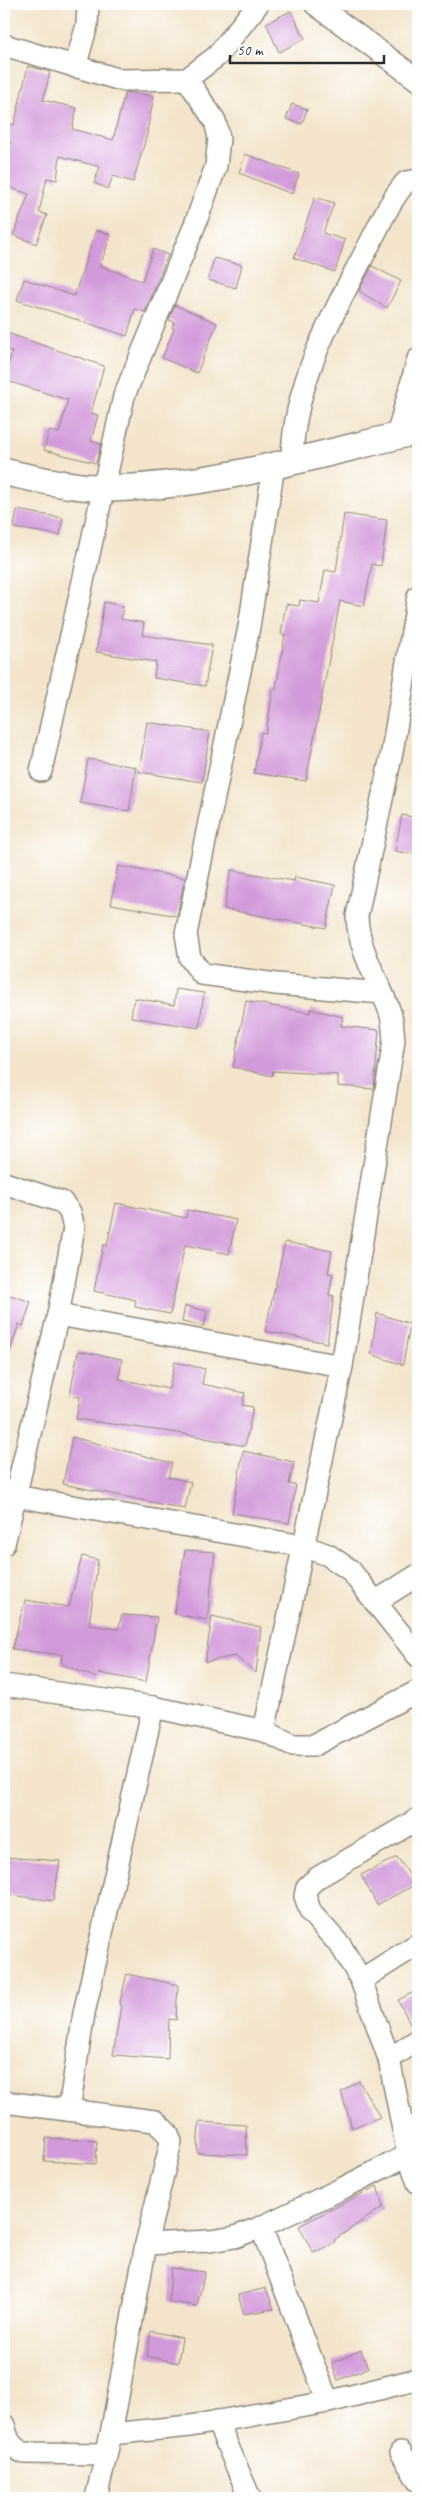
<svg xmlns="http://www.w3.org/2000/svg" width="422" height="2502" viewBox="0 0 422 2502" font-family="Caveat,sans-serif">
<rect width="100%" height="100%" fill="#fff"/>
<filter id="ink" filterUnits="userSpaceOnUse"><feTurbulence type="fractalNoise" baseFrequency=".02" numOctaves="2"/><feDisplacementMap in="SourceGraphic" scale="10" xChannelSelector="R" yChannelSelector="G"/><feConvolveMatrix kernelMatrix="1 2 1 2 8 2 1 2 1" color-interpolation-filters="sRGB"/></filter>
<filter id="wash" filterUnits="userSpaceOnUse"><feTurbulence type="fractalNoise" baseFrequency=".0096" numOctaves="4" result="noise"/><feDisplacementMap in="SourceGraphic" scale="20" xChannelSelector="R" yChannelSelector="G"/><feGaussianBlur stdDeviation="1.12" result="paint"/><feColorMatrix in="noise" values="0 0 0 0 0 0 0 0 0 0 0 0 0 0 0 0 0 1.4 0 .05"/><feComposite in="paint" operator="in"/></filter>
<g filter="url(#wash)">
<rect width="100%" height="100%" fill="#f3e4cb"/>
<g id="blocks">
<g fill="#d29ada">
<path d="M291,11L305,39L279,52L266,23Z"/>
<path d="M28,66L50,72L43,100L77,108L72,129L113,140L125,92L154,96L147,131H148L133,182L113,176L108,189L94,183L100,167L60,156L57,180L47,178L39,212L47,215L36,244L13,235L29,194L4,186V165L11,142L4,140V122L14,125Z"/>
<path d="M292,104L307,109L302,124L286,119Z"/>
<path d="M245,154L299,174L292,194L239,173Z"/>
<path d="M315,197L334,203L323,233L345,240L335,272L294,258Z"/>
<path d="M96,230L111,235L100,266L142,281L153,249L168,255L145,312L135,309L127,336L17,300L24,279L74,296Z"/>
<path d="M214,258L242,265L236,288L208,280Z"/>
<path d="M372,266L401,281L387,308L359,291Z"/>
<path d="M175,305L217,323L197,373L162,358L174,329L172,328L174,322L169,320Z"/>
<path d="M4,332L104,366L91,413L98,415L91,441L101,444L96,463L44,450L49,431L59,433L68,400L4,380L12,352L4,348Z"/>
<path d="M17,510L63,518L60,535L14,528Z"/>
<path d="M344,514L387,520L381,566L372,564L364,606L340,601L306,781L254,773L261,732L266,733L273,689H276L285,635L281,634L286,604L299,606L300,600L319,603L325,570L336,572Z"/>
<path d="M104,602L123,606L121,619L144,623L142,635L212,645L205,686L154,678L156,662L96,652Z"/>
<path d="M147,722L210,732L202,782L139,772Z"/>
<path d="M88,759L136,767L129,811L80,803Z"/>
<path d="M402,815L418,818V855L395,851Z"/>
<path d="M118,866L185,878L177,916L111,904Z"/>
<path d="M231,870L294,881L295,877L335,885L326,928L224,909Z"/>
<path d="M176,989L204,993L199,1028L131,1017L134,998L174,1005Z"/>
<path d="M246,1001L310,1013L311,1009L343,1017L341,1026L379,1030L374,1089L338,1086V1075L273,1071L272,1076L233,1067Z"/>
<path d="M116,1203L186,1218L187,1210L236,1220L229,1254L185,1245L170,1314L135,1307L136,1300L94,1291L103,1245H107Z"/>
<path d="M285,1242L332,1251L328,1273L333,1274L329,1295L334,1296L327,1343L265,1331Z"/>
<path d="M4,1293L31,1302L23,1326L19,1324L7,1360H4Z"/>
<path d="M185,1306L207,1311L204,1326L182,1322Z"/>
<path d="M377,1313L410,1324L403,1365L371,1354Z"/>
<path d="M78,1351L122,1359L119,1379L169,1389L175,1362L205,1369L202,1384L245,1393L242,1405L253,1407L245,1446L185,1434L76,1419L80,1397L70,1395Z"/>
<path d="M72,1437L172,1463L168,1477L191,1482L185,1509L63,1484Z"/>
<path d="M243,1451L294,1462L289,1484L296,1485L289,1523L232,1513Z"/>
<path d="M185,1550L215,1552L207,1620L174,1614Z"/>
<path d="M82,1556L98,1560L89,1625L118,1629L122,1615L157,1617L146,1682L99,1673L97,1678L61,1664L62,1655L12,1649L25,1600L69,1607Z"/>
<path d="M212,1616L261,1627L256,1673L235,1656L205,1662Z"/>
<path d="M4,1857L60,1861L53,1901L4,1894Z"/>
<path d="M397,1857L416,1884L377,1905L361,1875Z"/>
<path d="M127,1974L178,1985L176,2020L169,2019L168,2059L113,2055L121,2006L119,2005Z"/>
<path d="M418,1990V2028L413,2029L398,2000Z"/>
<path d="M359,2081L380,2117L352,2128L341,2092Z"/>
<path d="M199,2122L246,2125L247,2155L197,2153Z"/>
<path d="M46,2138L97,2141L96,2164L44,2161Z"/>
<path d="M377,2186L383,2207L334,2240L335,2243L313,2253L299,2226Z"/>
<path d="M171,2268L205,2272L197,2306L169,2302Z"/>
<path d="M266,2288L274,2309L244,2314L238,2295Z"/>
<path d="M151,2331L182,2338L178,2363L147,2356Z"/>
<path d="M361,2350L368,2368L338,2380L332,2363Z"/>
</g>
</g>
</g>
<g filter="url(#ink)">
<use href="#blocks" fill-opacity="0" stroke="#8f887b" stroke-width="1"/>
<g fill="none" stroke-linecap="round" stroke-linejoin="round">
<defs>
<g id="minor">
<path d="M315,4L418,80"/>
<path d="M4,45L121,80L187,79L217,56L258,4"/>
<path d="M75,67L87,25L88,4"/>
<path d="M397,436L418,359"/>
<path d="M292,460C293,384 333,313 368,247C379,226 390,200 406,182L418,180"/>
<path d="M274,465L249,627L186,934L190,958L202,974L276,984L382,993"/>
<path d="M41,771L124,396L194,227L216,166L219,138L215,121L187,79"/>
<path d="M4,1183L62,1202L70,1212L74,1228L58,1315L4,1544"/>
<path d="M58,1315L342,1366"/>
<path d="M15,1496L303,1546L328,1555L350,1570L418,1656"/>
<path d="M375,1602L418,1575"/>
<path d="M4,1685L153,1707L264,1731L293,1745H314L418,1691"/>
<path d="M264,1731L342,1366L394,1040C393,1031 393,1021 390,1012C379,981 358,950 357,916L392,752L418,596"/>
<path d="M418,1819L317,1878L307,1887L305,1896L311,1913L341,1946L361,1980L389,2059L408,2155L418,2183"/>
<path d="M361,1980L418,1944"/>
<path d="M389,2059L418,2040"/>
<path d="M4,2102L155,2121L168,2134L171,2142L146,2244L111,2434L96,2498"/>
<path d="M69,2110L84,2013L153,1707"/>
<path d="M261,2227L328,2402"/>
<path d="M146,2244L210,2241L235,2237L261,2227L341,2189L408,2155"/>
<path d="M217,2421L250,2498"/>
<path d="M4,2425C8,2439 9,2446 24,2453L105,2454"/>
<path d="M111,2434L190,2426L328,2402L418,2379"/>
<path d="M401,2452L418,2481"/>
</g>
<path id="tertiary" d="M4,472C42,480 81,490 120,488C221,484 320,454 418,431"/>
</defs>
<use href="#minor" stroke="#8f887b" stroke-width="24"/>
<use href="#tertiary" stroke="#8f887b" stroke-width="29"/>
<use href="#minor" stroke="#fff" stroke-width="21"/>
<use href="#tertiary" stroke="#fff" stroke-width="26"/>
</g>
</g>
<rect width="422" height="2502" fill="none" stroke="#fff" stroke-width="20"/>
<path d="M230 55v8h154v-8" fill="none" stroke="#2b2b2b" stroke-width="2.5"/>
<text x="237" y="55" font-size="15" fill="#2b2b2b" stroke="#ffffff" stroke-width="4" paint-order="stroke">50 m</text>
</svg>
